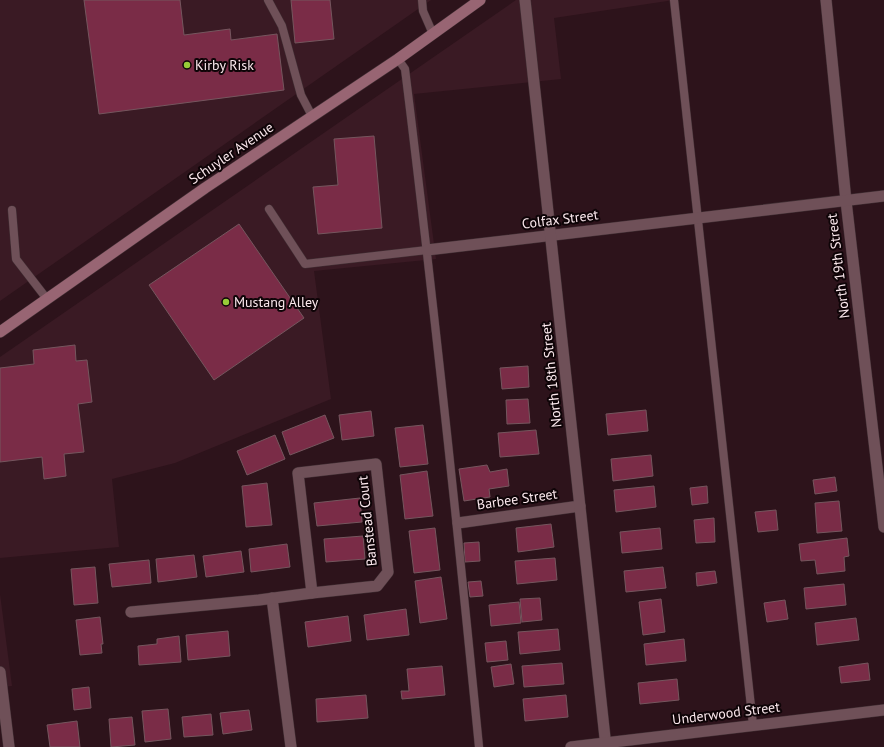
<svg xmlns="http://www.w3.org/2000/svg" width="884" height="747" viewBox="0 0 884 747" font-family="'PT Sans',sans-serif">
<rect width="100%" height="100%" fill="#2d131b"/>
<g fill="#3a1a24">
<path d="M0,0H431L0,301Z"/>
<path d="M516,0H674L554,18L561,79L414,94L436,259L314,271L331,399L175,463L112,479L119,547L0,558V357Z"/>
<path d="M0,594L12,686L0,687Z"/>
</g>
<g fill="#7a2c47" stroke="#75565e">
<path d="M84,0H180L184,35L230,29L231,40L277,34L284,90L99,114Z"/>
<path d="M291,0H330L334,39L295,43Z"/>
<path d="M374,136L382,228L318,234L313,187L338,185L334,139Z"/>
<path d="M239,224L304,318L214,380L149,285Z"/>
<path d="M75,345L76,361L87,360L92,402L78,404L84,452L64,454L66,476L44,479L42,457L0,462V368L34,364L33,350Z"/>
<path d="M528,366L529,387L502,389L500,368Z"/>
<path d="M528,399L530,423L507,424L506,400Z"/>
<path d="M646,410L648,431L608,435L606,414Z"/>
<path d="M371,411L374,436L342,440L339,415Z"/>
<path d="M325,415L334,438L290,455L282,432Z"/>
<path d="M423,425L428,464L400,467L395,428Z"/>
<path d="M536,430L539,454L500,457L498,433Z"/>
<path d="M275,435L285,459L247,475L237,451Z"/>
<path d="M651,455L653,476L613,481L611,459Z"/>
<path d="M487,465L490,472L507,469L509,486L489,489L490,497L464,501L459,469Z"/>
<path d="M427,471L433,516L405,519L400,475Z"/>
<path d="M835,477L837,491L815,494L813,480Z"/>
<path d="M267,483L272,525L246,527L242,486Z"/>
<path d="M654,486L656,507L616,512L614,490Z"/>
<path d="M707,486L708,503L692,505L690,488Z"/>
<path d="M360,498L362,522L317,526L314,503Z"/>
<path d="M839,501L842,531L817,533L815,503Z"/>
<path d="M776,510L778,530L758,532L755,512Z"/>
<path d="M714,518L715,542L696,543L694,520Z"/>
<path d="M551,524L554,547L518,552L516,528Z"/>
<path d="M435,528L440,570L414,573L409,531Z"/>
<path d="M660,528L662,549L622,553L620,532Z"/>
<path d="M363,536L365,559L326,562L324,539Z"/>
<path d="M847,538L849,556L844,557L845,571L817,574L815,560L801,561L799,544Z"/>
<path d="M479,542L480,561L465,562L464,543Z"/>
<path d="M287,544L290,567L251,572L249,549Z"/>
<path d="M241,551L244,572L206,577L203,556Z"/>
<path d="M194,555L197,577L158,582L156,559Z"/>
<path d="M555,558L557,580L517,584L515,561Z"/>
<path d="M149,560L151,583L112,587L109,564Z"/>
<path d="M95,567L98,603L74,605L71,569Z"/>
<path d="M663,567L666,588L626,592L624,571Z"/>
<path d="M715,571L717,583L697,586L696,573Z"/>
<path d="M441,577L447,619L420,623L415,581Z"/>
<path d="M481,581L483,596L470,597L468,582Z"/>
<path d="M844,584L846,605L806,609L804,588Z"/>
<path d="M540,598L542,620L522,622L520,599Z"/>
<path d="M661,599L665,632L643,635L639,602Z"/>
<path d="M785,600L788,619L767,622L764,603Z"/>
<path d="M519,602L521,623L491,626L489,605Z"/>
<path d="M406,609L409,635L367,640L364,615Z"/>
<path d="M348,616L351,641L308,647L305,622Z"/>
<path d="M100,617L103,644H101L102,653L80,655L76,620Z"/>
<path d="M856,618L859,640L817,645L815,623Z"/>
<path d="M558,629L560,650L520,654L518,632Z"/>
<path d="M228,631L230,656L188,660L186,635Z"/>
<path d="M179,636L181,662L139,665L138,646L157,644V639Z"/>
<path d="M684,639L686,661L646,665L644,644Z"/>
<path d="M506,641L508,660L487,662L485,643Z"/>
<path d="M562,663L564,684L524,687L522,666Z"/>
<path d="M868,663L870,680L841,683L839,667Z"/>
<path d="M511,664L514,684L494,687L491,667Z"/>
<path d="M442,666L445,695L402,699L401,691H409L407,669Z"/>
<path d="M677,679L679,700L640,704L638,683Z"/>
<path d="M89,687L91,708L74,710L72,689Z"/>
<path d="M366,695L368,718L317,722L316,699Z"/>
<path d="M566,695L568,717L525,721L523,699Z"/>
<path d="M168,709L171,739L145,742L142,711Z"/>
<path d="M249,710L252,730L223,734L220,713Z"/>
<path d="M211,714L213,735L184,737L182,717Z"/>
<path d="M132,717L135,745L111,747L109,719Z"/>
<path d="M77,721L80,747H50L47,725Z"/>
</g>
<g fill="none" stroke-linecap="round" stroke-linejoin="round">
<defs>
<g id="service">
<path d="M268,0L282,26L301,95L312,116"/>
<path d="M422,0L423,11L433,34"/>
<path d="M674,0L753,725"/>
<path d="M398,59L405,69C433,295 457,521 479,747"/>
<path d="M269,209L305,264L427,250"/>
<path d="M12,210L16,259L47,299"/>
</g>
<g id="minor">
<path d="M826,0L846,201L884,527"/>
<path d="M427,250L884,196"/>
<path d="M376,464L388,572L377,586L312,593L298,473Z"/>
<path d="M458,523L580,506"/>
<path d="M272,598L291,747"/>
<path d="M131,612L259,600L312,593"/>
<path d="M0,672L9,747"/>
</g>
<g id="tertiary">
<path d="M525,0L606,747"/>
<path d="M571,747L884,710"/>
</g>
<path id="secondary" d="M0,332L205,188L398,59L480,0"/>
</defs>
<use href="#service" stroke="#412f34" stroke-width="9"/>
<use href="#minor" stroke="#412f34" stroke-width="12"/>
<use href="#tertiary" stroke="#412f34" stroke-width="12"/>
<use href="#secondary" stroke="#412f34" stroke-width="12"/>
<use href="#service" stroke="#6f5058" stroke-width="8"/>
<use href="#minor" stroke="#6f5058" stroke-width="11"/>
<use href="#tertiary" stroke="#6f5058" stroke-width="11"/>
<use href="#secondary" stroke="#986573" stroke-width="11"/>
</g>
<g fill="#97cc38" stroke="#0e0407" stroke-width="1.5">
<circle cx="187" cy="65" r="4"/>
<circle cx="226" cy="302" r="4"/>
</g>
<g text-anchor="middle" stroke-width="4" stroke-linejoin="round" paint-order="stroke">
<g font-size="14" fill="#fbe8ed" stroke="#0e0407" text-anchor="start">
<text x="195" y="70">Kirby Risk</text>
<text x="234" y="307">Mustang Alley</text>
</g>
<g font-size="14" fill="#fbe8ed" stroke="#0e0407">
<text transform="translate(231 153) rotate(-34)" y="5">Schuyler Avenue</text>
<text transform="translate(560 219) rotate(-7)" y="5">Colfax Street</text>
<text transform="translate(838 266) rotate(-97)" y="5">North 19th Street</text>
<text transform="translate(551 375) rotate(-96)" y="5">North 18th Street</text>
<text transform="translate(517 499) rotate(-8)" y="5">Barbee Street</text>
<text transform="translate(367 521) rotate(-96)" y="5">Banstead Court</text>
<text transform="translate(726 713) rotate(-7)" y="5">Underwood Street</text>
</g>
</g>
</svg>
